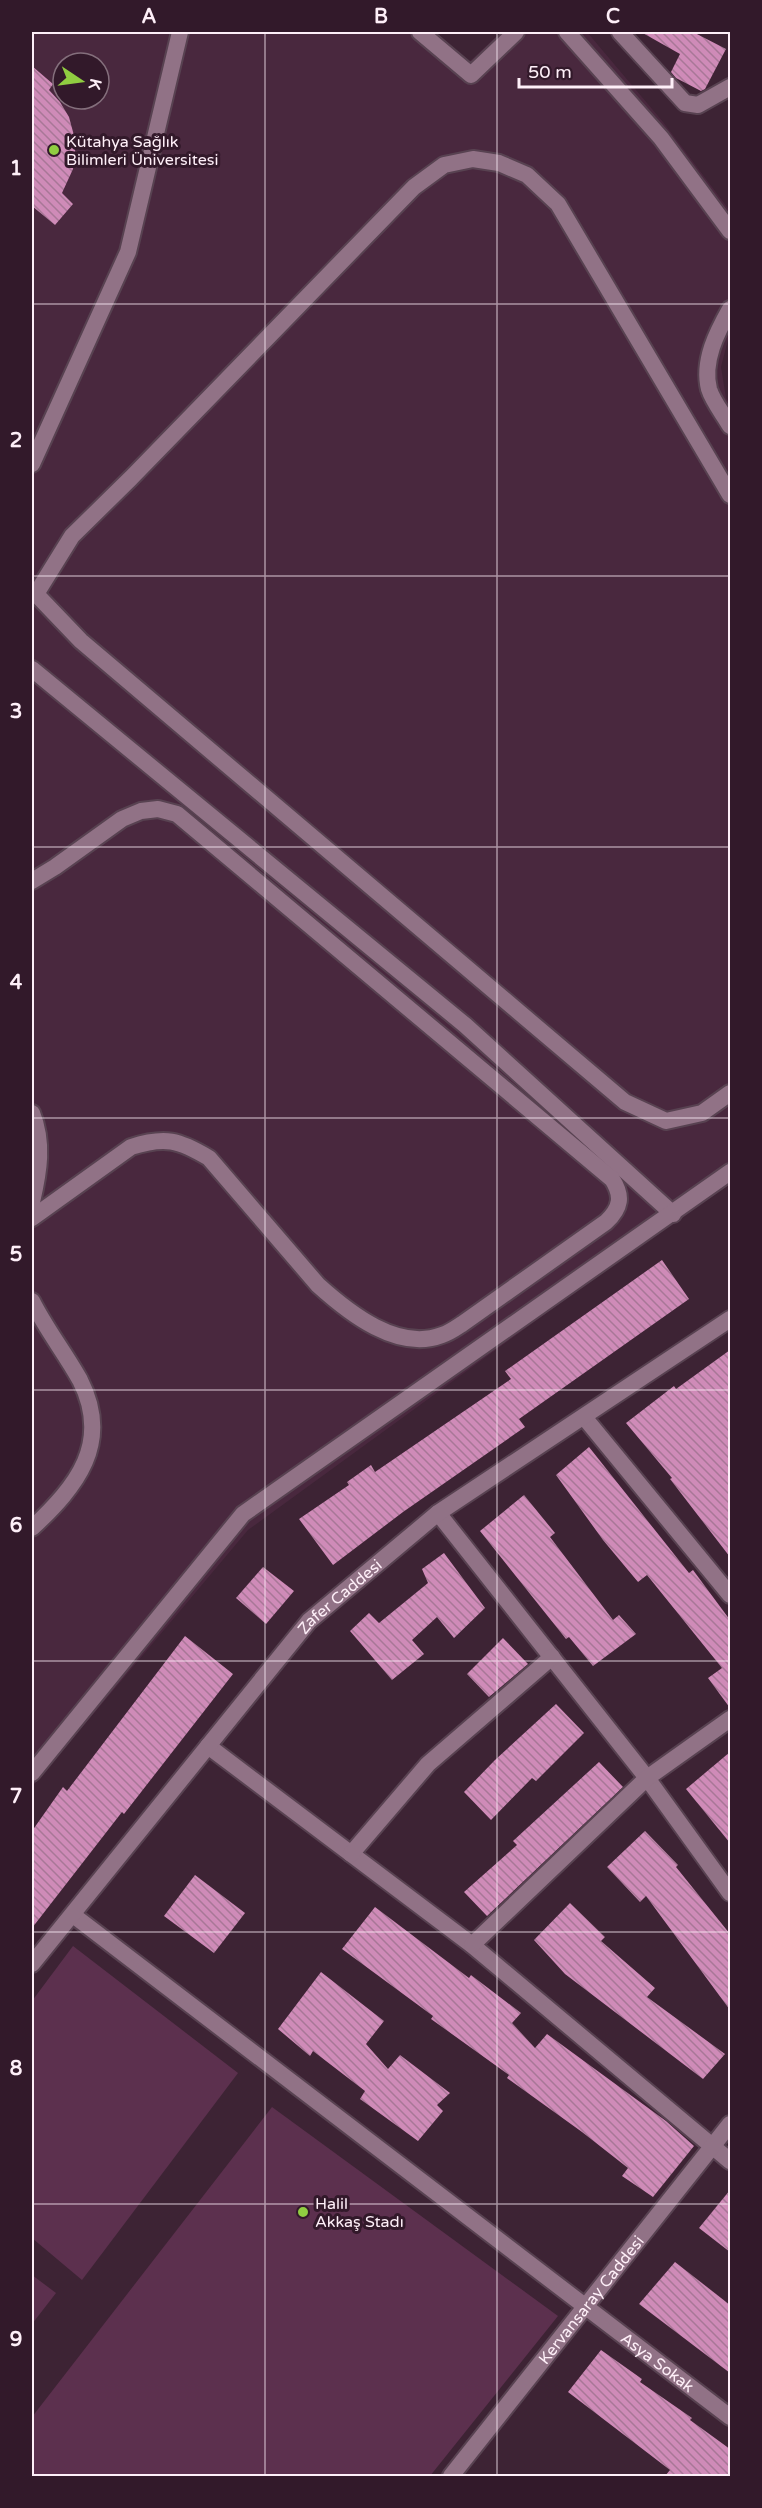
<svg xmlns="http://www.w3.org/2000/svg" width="762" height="2508" viewBox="0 0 762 2508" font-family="'Varela Round',sans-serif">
<defs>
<pattern id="building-back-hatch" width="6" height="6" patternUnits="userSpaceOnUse" patternTransform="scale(1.5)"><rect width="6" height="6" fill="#cf8bb8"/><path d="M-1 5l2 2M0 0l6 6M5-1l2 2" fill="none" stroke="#a87797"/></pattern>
</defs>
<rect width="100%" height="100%" fill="#3d2334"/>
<path fill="#49283e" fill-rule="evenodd" d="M32,32H435L469,62L501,32H587L663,122L730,211V332L721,367L726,398L730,404V1184L614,1264L248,1530L32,1787ZM63,63H99V99H63Z"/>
<g fill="#5c304e">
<path d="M73,1946L238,2073L82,2280L32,2238V2001Z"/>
<path d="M272,2107L558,2316L430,2476H32V2417Z"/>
<path d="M32,2275L56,2293L32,2324Z"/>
</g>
<g fill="url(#building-back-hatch)">
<path d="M641,32H693L726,49L705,89L701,91L676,78L671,72L680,54Z"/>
<path d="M32,66L53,84L49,90L60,102L69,117L76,143L73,169L62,193L73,204L55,225L32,206Z"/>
<path d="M662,1260L689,1299L519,1419L525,1427L403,1512L333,1565L299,1519L349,1485L347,1482L371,1465L375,1472L511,1379L505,1371Z"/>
<path d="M730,1350V1557L670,1479L672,1478L626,1423L674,1386L676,1389Z"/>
<path d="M589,1447L689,1573L693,1570L730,1620V1708L708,1678L722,1668L647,1575L638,1582L603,1540L556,1475Z"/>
<path d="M524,1495L555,1533L550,1537L613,1620L619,1615L636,1634L593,1666L569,1637L566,1639L480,1531Z"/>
<path d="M444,1553L485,1608L454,1638L437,1617L412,1640L424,1654L392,1680L350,1631L369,1613L379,1623L428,1583L422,1569Z"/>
<path d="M263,1567L294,1591L266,1624L236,1598Z"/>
<path d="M185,1636L233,1674L124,1814L122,1812L32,1928V1831L63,1787L67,1791Z"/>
<path d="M503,1638L528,1664L489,1697L467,1674Z"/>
<path d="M556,1704L584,1733L536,1781L532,1778L491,1820L464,1792L495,1760Z"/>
<path d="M730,1752V1843L686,1789Z"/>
<path d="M599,1762L623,1787L487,1916L464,1892L517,1845L513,1841Z"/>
<path d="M645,1831L678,1865L676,1867L730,1934V2010L646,1896L640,1902L607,1867Z"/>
<path d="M195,1875L245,1913L214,1953L164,1916Z"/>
<path d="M570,1903L605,1937L601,1941L655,1988L647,1997L725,2054L703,2079L565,1974L534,1940Z"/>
<path d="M375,1907L469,1978L471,1975L521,2013L512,2023L535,2048L547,2034L666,2121L694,2146L653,2197L622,2176L628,2168L582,2132L507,2078L509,2075L431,2019L433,2016L342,1949Z"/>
<path d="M321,1972L384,2021L366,2044L388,2069L400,2055L450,2093L437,2105L443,2111L418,2141L360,2099L365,2091L313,2051L310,2056L278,2029Z"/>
<path d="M730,2190V2252L699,2228Z"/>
<path d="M675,2262L730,2305V2373L639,2304Z"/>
<path d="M601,2350L642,2379L640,2382L692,2418L690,2420L730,2449V2476H665L670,2470L568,2392Z"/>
</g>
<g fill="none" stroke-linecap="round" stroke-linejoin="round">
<defs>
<g id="minor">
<path d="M420,32L471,75L516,32"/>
<path d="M567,32L661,138L730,231"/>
<path d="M620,32L685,103L698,105L730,87"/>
<path d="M730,309C717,332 702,361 709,389C713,402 724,415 730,426"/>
<path d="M32,464L128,252L180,32"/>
<path d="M32,593L36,594L81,641L625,1102L666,1121L702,1113L730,1093"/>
<path d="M36,594L72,536L131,478L414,187L444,165L473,159L499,163L527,175L558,204L730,495"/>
<path d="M32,669L465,1025L673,1214"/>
<path d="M32,881L55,867L122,819L141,811L158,809L177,814L612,1179C623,1196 621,1208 606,1222L462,1324C456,1328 449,1333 442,1335C398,1352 349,1313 318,1285L209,1158C179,1140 165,1136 131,1147L32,1218"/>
<path d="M32,1113C44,1143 39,1172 32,1202"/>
<path d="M32,1301C46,1329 65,1353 80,1380C112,1443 77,1486 32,1528"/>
<path d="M584,1417L730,1595"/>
<path d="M438,1513L647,1778L730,1893"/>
<path d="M208,1746L472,1945L730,2161"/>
<path d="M32,1773L243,1514L730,1172"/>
<path d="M351,1854L428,1764L552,1657"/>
<path id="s1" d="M73,1915L730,2417"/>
<path d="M472,1945L647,1778L730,1719"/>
<path id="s2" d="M32,1964L309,1621L438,1513L730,1319"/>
<path id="s3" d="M451,2476L730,2124"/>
</g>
</defs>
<use href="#minor" stroke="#584251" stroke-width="20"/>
<use href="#minor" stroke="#917286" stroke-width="16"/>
</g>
<path fill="none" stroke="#feeff8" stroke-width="1.5" stroke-opacity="0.55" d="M265,32V2476M497,32V2476M32,304H730M32,576H730M32,847H730M32,1118H730M32,1390H730M32,1661H730M32,1932H730M32,2204H730"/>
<g fill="#90cd41" stroke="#32192a" stroke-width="2">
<circle cx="54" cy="150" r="6"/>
<circle cx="303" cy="2212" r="6"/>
</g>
<g text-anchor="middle" stroke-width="6" stroke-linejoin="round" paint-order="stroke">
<g font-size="16" fill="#feeff8" stroke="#32192a" text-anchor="start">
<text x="66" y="147">Kütahya Sağlık<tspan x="66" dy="18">Bilimleri Üniversitesi</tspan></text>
<text x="315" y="2209">Halil<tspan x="315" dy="18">Akkaş Stadı</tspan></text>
</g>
<g font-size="16" fill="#feeff8" stroke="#32192a">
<text dy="6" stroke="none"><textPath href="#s2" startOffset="480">Zafer Caddesi</textPath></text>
<text dy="6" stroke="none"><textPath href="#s3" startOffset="225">Kervansaray Caddesi</textPath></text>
<text dy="6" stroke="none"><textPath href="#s1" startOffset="736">Asya Sokak</textPath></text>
</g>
</g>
<rect width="762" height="2508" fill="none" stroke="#32192a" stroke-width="66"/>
<g transform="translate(81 81) rotate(103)"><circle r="28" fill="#32192a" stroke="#846f7c" stroke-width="1.5"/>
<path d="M0-4.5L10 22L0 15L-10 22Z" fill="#90cd41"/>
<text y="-9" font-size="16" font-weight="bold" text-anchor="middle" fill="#feeff8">K</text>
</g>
<path d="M519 78v9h153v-9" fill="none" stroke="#feeff8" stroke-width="3"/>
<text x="528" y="78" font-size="18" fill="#feeff8" stroke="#32192a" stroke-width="4.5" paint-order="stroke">50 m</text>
<rect x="33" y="33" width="696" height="2442" fill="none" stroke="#feeff8" stroke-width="2"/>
<g font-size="20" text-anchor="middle" font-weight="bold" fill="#feeff8">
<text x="149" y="23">A</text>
<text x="381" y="23">B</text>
<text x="613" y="23">C</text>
<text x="16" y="175">1</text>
<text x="16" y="447">2</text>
<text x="16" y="718">3</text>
<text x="16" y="989">4</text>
<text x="16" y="1261">5</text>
<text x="16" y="1532">6</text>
<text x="16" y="1803">7</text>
<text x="16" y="2075">8</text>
<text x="16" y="2346">9</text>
</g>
</svg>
